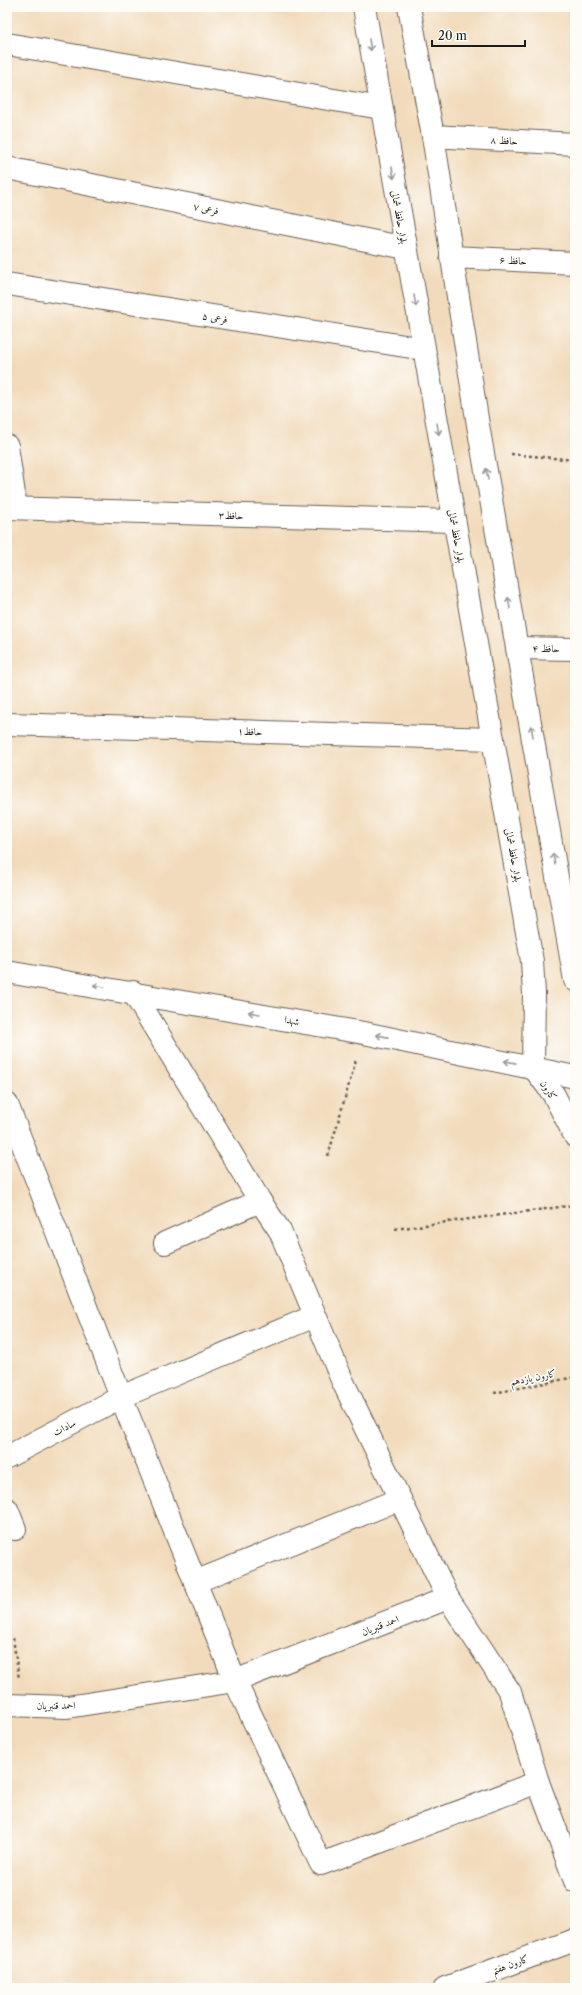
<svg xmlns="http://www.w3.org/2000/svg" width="582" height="1995" viewBox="0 0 582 1995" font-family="'Libre Caslon Text',Amiri,serif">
<rect width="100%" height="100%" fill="#fdfcf7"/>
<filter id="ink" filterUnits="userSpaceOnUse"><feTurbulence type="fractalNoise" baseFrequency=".025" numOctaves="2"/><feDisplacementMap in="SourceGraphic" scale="8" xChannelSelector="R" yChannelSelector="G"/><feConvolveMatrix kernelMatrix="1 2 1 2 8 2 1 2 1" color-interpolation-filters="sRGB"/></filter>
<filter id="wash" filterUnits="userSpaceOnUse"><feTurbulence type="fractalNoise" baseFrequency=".012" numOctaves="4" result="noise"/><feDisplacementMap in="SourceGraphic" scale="16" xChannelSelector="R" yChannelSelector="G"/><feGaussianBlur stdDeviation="0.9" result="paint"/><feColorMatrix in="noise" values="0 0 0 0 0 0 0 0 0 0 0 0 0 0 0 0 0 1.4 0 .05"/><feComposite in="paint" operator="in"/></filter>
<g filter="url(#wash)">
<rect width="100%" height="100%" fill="#f2dbbc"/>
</g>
<g filter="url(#ink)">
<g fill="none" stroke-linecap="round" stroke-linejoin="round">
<defs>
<g id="minor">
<path d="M364,7L532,961L534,994L533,1067L554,1095L575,1136"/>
<path d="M409,7L433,136L478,425L575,980"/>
<path d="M7,44L381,108"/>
<path d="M433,136L575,144"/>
<path d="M7,168L406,248"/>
<path d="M451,257L575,263"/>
<path d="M7,284L424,349"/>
<path d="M7,446L16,508"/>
<path d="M7,508L454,521"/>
<path d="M517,648L575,649"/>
<path d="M7,724L493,739"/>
<path d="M7,972L364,1033L575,1077"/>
<path d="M133,992L260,1201L280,1231L342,1380L448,1598"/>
<path d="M7,1104L121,1397L235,1681L321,1864L538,1782"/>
<path d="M165,1243L260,1201"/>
<path d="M7,1457L121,1397L315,1316"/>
<path d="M7,1509L15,1529"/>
<path d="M195,1582L400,1499"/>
<path d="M7,1705L67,1707L235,1681L448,1598L510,1692L538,1782L575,1881"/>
<path d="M445,1988L575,1940"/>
</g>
</defs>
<use href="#minor" stroke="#675f54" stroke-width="24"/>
<g stroke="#675f54" stroke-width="2.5" stroke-dasharray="3 3" stroke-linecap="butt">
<path d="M511,454L575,460"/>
<path d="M328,1156L356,1060"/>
<path d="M395,1229L575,1205"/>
<path d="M494,1393L575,1377"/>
<path d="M572,1553L575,1552"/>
<path d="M13,1638L19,1679"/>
</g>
<use href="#minor" stroke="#fff" stroke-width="22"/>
</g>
<defs><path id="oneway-shaft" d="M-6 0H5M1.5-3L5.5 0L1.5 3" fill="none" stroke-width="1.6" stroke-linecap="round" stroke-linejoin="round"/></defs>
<g stroke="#999">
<use href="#oneway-shaft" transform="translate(370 45) rotate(80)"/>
<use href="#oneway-shaft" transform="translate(393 173) rotate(80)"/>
<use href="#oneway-shaft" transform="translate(415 301) rotate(80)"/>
<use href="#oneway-shaft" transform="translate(438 429) rotate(80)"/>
<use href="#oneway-shaft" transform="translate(487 474) rotate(-100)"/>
<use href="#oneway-shaft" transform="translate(509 603) rotate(-100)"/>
<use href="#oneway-shaft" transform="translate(532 731) rotate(-100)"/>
<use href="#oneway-shaft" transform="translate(554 859) rotate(-100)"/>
<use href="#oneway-shaft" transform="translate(99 986) rotate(-171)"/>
<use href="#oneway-shaft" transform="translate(254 1013) rotate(-170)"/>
<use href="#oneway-shaft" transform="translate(382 1036) rotate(-169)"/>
<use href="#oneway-shaft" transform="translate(510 1062) rotate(-169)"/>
</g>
</g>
<g text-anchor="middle" stroke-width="3.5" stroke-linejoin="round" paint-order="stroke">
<g font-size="10" fill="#1c1c1c" stroke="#fdfcf7">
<text transform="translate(504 140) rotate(3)" y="4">حافظ ۸</text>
<text transform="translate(206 208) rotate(11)" y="4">فرعی ۷</text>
<text transform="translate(400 217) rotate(80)" y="4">بلوار حافظ شمالی</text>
<text transform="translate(513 260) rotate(3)" y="4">حافظ ۶</text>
<text transform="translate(215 317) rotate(9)" y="4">فرعی ۵</text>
<text transform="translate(231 515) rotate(2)" y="4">حافظ۳</text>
<text transform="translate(457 536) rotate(80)" y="4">بلوار حافظ شمالی</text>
<text transform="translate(546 648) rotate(1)" y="4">حافظ ۴</text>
<text transform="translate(250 731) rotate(2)" y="4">حافظ۱</text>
<text transform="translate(514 855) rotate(80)" y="4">بلوار حافظ شمالی</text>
<text transform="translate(292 1020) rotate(10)" y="4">شهدا</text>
<text transform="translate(549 1090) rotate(56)" y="4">کارون</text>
<text transform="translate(533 1377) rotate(-11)" y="4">کارون یازدهم</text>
<text transform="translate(64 1427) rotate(-28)" y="4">سادات</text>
<text transform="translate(380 1625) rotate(-21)" y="4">احمد قنبریان</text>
<text transform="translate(56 1705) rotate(-1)" y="4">احمد قنبریان</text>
<text transform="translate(510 1964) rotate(-20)" y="4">کارون هفتم</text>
</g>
</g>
<rect width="582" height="1995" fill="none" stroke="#fdfcf7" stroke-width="24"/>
<path d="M432 40v6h93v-6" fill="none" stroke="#1c1c1c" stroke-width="2"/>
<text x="438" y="40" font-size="12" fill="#1c1c1c" stroke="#fdfcf7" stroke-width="3" paint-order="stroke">20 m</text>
</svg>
